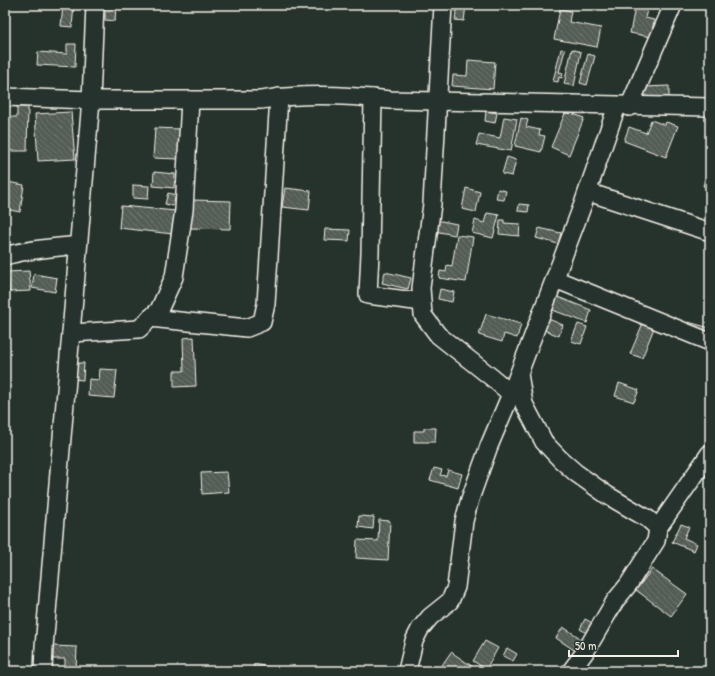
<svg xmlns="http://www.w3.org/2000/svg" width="715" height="676" viewBox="0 0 715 676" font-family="'Patrick Hand',sans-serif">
<defs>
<pattern id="building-back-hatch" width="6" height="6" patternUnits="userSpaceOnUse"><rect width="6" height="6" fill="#525c55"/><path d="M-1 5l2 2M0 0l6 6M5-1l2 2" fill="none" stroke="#6c746d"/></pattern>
</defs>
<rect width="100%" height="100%" fill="#26332d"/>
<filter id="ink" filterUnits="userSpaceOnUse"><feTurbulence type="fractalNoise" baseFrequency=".025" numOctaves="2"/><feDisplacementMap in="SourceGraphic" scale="8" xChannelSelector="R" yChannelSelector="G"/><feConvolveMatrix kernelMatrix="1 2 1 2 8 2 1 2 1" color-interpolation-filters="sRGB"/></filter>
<g filter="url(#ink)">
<g fill="url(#building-back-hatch)" stroke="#f4f1e8">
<path d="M63,5H74L72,27L61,26Z"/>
<path d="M105,5H116L115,21L105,20Z"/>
<path d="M457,5H466L464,21L455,20Z"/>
<path d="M635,7L647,10L645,18L654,20L651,37L630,33Z"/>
<path d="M560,9L571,11L569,22L601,28L597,47L554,39Z"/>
<path d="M67,44H76L75,67L37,65L38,52L67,54Z"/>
<path d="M561,49L565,50L559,72L563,73L562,78L559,77L558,82L553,81Z"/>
<path d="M572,49L581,52L574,86L564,84Z"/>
<path d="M588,54L595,56L587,85L580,83Z"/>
<path d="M5,57H9L7,84H5Z"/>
<path d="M468,60L495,62L493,89L452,86L453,75L467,76Z"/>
<path d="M669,86V97L644,98V87Z"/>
<path d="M17,107H28L27,151H5V117H17Z"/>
<path d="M486,111L497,113L495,123L485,121Z"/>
<path d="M566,111L584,118L569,155L551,147Z"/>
<path d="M71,112L75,159L38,161L35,114Z"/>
<path d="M504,117L517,119L511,151L476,145L479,134L500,138Z"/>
<path d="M521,118L528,120L526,127L540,130L539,135L545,136L541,152L515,146Z"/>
<path d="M651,120L665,125L666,122L678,126L666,157L624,141L629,127L646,133Z"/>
<path d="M155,128L180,129L179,159L153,158Z"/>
<path d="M507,157L516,160L512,176L502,174Z"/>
<path d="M710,162V188L703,186Z"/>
<path d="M154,172L175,174L174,188L153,186Z"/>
<path d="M7,182L24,185L20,212L5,209V198Z"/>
<path d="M133,185L149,186L148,199L133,198Z"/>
<path d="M285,188L311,191L309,210L282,207Z"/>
<path d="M466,188L480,192L476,212L462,209Z"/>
<path d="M498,189L506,191L504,200L496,199Z"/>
<path d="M168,193L176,195L173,206L165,204Z"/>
<path d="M191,200L231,201L230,229L190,228Z"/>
<path d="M519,204L529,205L528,212L518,211Z"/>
<path d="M121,206L176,211L173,234L119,228Z"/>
<path d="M487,213L499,215L493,238L472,233L475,220L484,223Z"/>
<path d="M436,220L457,224L455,235L434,231Z"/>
<path d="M500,220H504V223L520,224L519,236L499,234Z"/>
<path d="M539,228L561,233L558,244L536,238Z"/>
<path d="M325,229L350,230L349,241L324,240Z"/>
<path d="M457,235L473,237L466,282L439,278L440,271L446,272L447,265L452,266Z"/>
<path d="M29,271L31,291L9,292L7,272Z"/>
<path d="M385,272L411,278L408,289L382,283Z"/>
<path d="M34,274L57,278L55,292L32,288Z"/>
<path d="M440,289L454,292L452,302L438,299Z"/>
<path d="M555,296L591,310L587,323L550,309Z"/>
<path d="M486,314L521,324L517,338L504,334L502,342L479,335Z"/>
<path d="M546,318L563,325L559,336L542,329Z"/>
<path d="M688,322L710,328V336L686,329Z"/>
<path d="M643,323L654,328L642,358L630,354Z"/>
<path d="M578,324L587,327L581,344L571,341Z"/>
<path d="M194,337L196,386L174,387V371H184L183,338Z"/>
<path d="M73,363H84L83,380L72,379Z"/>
<path d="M100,369L117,370L114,398L88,396L89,379L99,380Z"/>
<path d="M619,383L639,390L634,402L615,396Z"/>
<path d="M424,428H436L435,442H414V431H424Z"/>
<path d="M434,468L442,470L440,475L446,476L448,470L462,474L458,488L430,480Z"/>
<path d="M227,472L229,492L202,494L201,473Z"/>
<path d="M359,516L374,517L373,529L358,527Z"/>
<path d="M379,520L390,521L388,560L356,558L357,540L378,541Z"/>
<path d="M681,524L689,527L684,538L697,544L694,551L672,542Z"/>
<path d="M652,569L687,594L671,616L636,590Z"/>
<path d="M585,619L596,625L590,635L580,629Z"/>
<path d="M563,627L585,641L577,652L556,638Z"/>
<path d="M485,641L498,648L486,669L473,661Z"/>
<path d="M53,646L77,647L76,671H65V659H52Z"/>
<path d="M507,648L517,654L513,661L503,656Z"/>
<path d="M451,652L476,669L474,671H438Z"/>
<path d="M254,664L273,668V671H253Z"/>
</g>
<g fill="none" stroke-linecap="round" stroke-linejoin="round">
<defs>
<g id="street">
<path d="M443,5L432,204L421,288L423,315L438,335L495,380L511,394"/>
<path d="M5,97L91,100H261C303,93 348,95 390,100L710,107"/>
<path d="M373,98L370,253L368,295L422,302"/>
<path d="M629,107L673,5"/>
<path d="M588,192L710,232"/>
<path d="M5,256C28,249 54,248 78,245"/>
<path d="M555,279L710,342"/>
<path d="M150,318L247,328L262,322L266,304L279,97"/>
<path d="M71,333L139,329L159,310L174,277L184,210L190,100"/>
<path d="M519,374L524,404L544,442L560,459L576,473L607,495L648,519L658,528L656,541L628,585L615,601L585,652L571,671"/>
<path d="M658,528L710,453"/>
<path d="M43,671L44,647L91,100L95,5"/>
<path d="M407,671L414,641L420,629L430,617L450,601L456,587L464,521L470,499L489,446L511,394L583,204L617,106"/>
</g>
</defs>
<use href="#street" stroke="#f4f1e8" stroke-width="20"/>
<use href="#street" stroke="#26332d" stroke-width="17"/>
</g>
</g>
<rect width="715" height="676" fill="none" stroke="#26332d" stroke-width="20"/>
<rect x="10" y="10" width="695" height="656" fill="none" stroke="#f4f1e8" stroke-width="1.5" filter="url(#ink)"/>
<path d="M569 650v6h109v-6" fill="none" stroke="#f4f1e8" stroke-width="2"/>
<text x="575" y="650" font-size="12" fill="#f4f1e8" stroke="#26332d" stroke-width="3" paint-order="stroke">50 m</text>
</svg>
